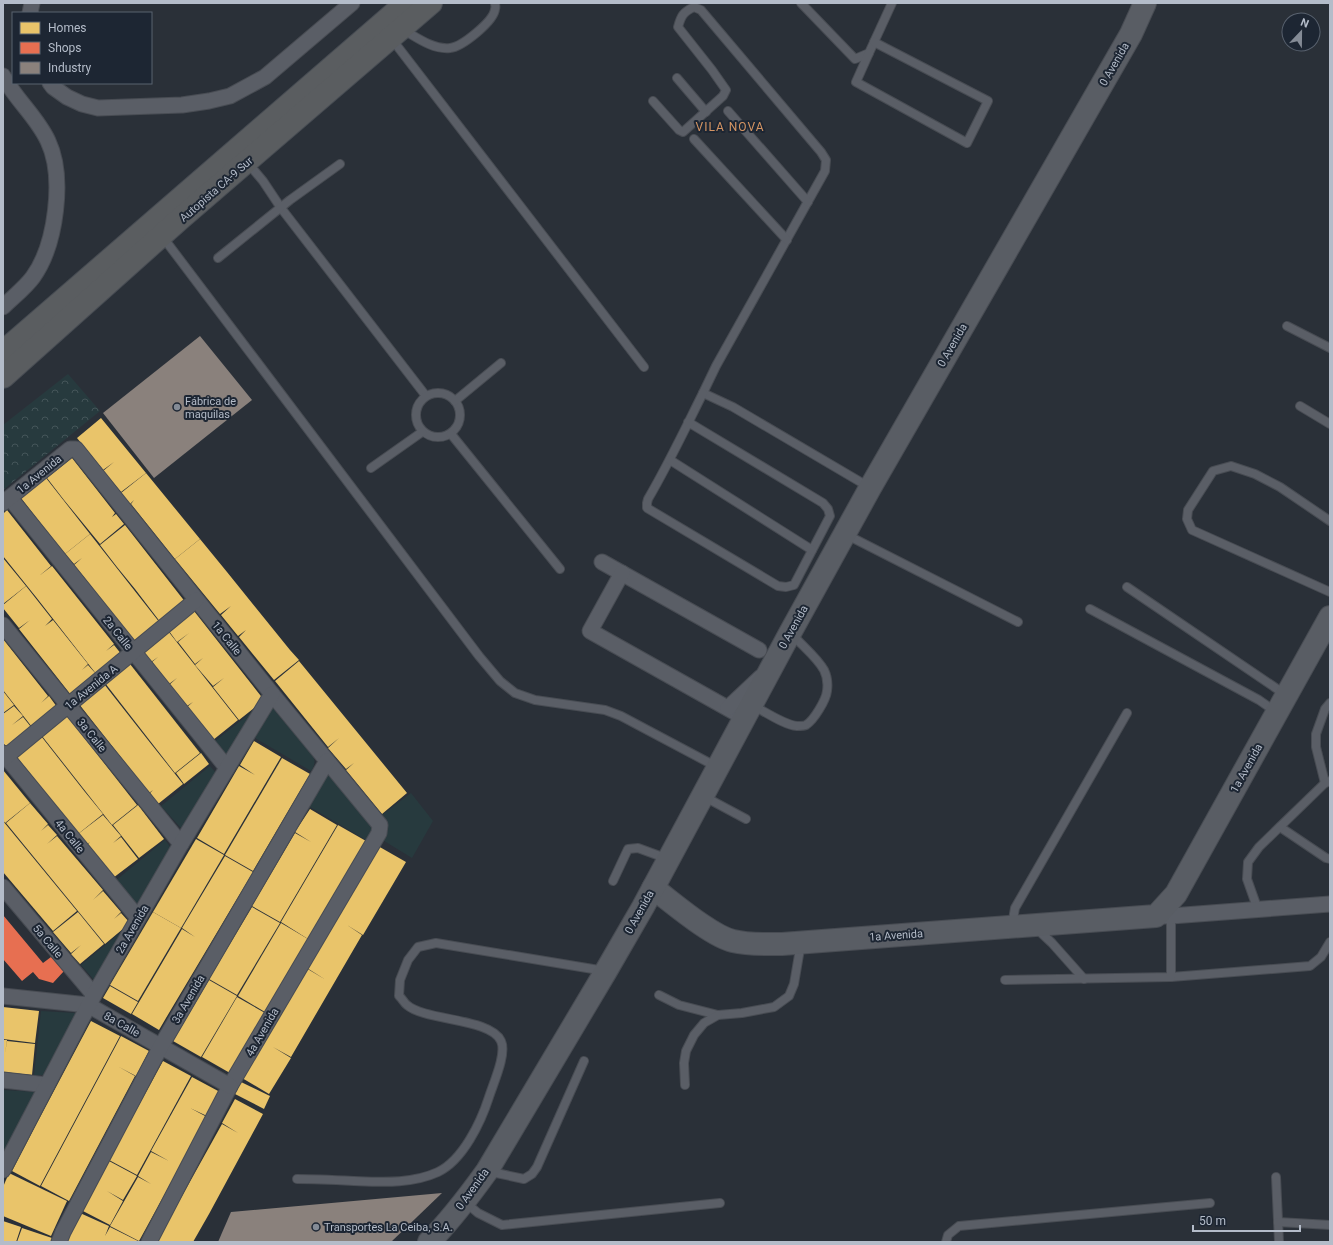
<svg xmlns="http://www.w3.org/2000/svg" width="1333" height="1245" viewBox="0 0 1333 1245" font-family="Roboto,sans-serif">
<defs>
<pattern id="park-crowns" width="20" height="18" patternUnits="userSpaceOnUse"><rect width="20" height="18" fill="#273a3e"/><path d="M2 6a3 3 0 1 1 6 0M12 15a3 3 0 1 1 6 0" fill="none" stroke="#445559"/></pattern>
</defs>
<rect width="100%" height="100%" fill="#2a3038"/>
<g fill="#273a3e">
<path d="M258,707L227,756L214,742Z"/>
<path d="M272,707L313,756C316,762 314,766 311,771L255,738Z"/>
<path d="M210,766L216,773L181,828L161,806Z"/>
<path d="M328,773L372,826L373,830L366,840L310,807Z"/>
<path d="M411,793L433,821L412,858L381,839L384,819L382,815Z"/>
<path d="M165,840L171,848L137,907L115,881Z"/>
<path d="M126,928L95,981L81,965Z"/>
<path d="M41,1011L76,1013L43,1075H34Z"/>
<path d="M4,1090L36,1092L5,1154H3Z"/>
</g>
<path fill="url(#park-crowns)" d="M68,374L100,411L3,490V425Z"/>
<g fill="#e9c46a">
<path d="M101,418L146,473L121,492L103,471L114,462L103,470L77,438Z"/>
<path d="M72,458L115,513L112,517L116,514L124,524L100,544L64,500L70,495L64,500L47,478Z"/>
<path d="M146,473L182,517L175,523L182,517L200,539L175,559L131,504L134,500L130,504L121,493Z"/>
<path d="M46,478L90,534L65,554L38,520L46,514L38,520L21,498Z"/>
<path d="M7,510L51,566L39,576L52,566L114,644L106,651L114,645L122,655L97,675L36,597L44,590L36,597L3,556V550L7,548L3,550V514Z"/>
<path d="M125,525L186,603L161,623L135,589L141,584L135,589L117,567L123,562L117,567L100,545Z"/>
<path d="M90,534L160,623L135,643L83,576L94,567L83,576L74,565L82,558L74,564L65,554Z"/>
<path d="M200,539L227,572L217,581L227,572L290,650L286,653L290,650L299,660L274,680L239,637L246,630L238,636L221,615L231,606L220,614L175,559Z"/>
<path d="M3,558L17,575L11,580L17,575L26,586L3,604Z"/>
<path d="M26,586L52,619L45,626L53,620L88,664L82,670L88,665L97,675L71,695L19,629L30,620L19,628L3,608V605Z"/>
<path d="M194,611L264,700L239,720L213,687L224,678L213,686L195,665L203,658L195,664L178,642L189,633L177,642L169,631Z"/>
<path d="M168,631L238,720L213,740L187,707L193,702L187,706L169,685L177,678L169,684L152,662L158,657L151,662L143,651Z"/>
<path d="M3,639L48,696L41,703L49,696L57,707L32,727L3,690Z"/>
<path d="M299,661L317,683L307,692L317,683L344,716L326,731L344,716L407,793L382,814L346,770L354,763L346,769L328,748L339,738L328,747L275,681Z"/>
<path d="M130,664L200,753L175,773L105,683Z"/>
<path d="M104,684L148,740L140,746L148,740L183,784L158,804L150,793L153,790L149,793L79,704Z"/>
<path d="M3,691L14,705L3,713Z"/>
<path d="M14,706L23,716L12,725L23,717L31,727L7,747L3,743V714Z"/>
<path d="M67,716L137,805L112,825L42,736Z"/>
<path d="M41,736L85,792L79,797L85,792L103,814L78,834L16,756Z"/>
<path d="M254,741L281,757L224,854L197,838L239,766L255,775L240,765Z"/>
<path d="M201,753L209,764L184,784L176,773Z"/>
<path d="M282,758L310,774L253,871L225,855Z"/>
<path d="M3,770L30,803L5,823L3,820Z"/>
<path d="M30,803L48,824L41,831L48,825L57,835L47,844L57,836L103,890L93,900L103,891L121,912L114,919L121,913L130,923L105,944L69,900L80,891L69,900L60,889L66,884L60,889L51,878L55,874L51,878L6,823Z"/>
<path d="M138,805L164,839L139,858L113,825Z"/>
<path d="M310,809L337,825L280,922L252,906L295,833L311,842L295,832Z"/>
<path d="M103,815L121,836L113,843L121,837L138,859L113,878L87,845L90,842L86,845L78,834Z"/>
<path d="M3,821L77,911L53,931L3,872Z"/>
<path d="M338,825L366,841L308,939L281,922Z"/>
<path d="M196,839L224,855L181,928L153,912Z"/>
<path d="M378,846L406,862L363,935L347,925L362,935L291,1057L273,1047L291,1058L269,1094L242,1078L306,968L326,980L307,968Z"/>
<path d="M225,856L253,872L166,1018L150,1009L166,1018L159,1030L132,1014L182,929L195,937L182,928Z"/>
<path d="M252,907L280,923L237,995L209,979Z"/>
<path d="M78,912L104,944L80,964L71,954L81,945L71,953L53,932Z"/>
<path d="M153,912L181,928L138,1001L110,985Z"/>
<path d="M281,923L308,939L265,1012L238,996Z"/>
<path d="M209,980L237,996L201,1057L173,1041Z"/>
<path d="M110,986L138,1002L131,1014L103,998Z"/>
<path d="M237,997L265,1013L230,1073L202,1057Z"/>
<path d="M3,1007L39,1011L35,1043L3,1039Z"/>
<path d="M91,1021L120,1036L40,1186L12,1171L38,1121L52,1129L38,1121Z"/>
<path d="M121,1036L149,1051L136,1076L119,1067L135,1076L69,1201L41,1186Z"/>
<path d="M3,1040H7L5,1054L7,1041L35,1044L32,1075L3,1072Z"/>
<path d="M163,1061L191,1076L137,1175L109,1160Z"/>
<path d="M192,1077L220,1092L207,1116L190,1108L207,1117L139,1241L110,1226L138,1177L151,1184L138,1176L151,1152L169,1161L151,1151Z"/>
<path d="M241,1082L270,1096L264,1109L235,1094Z"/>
<path d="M235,1099L263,1114L209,1214L193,1242H157L167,1223L184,1232L167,1223L222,1124L238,1133L222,1123Z"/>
<path d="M109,1161L137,1176L123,1200L107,1191L123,1201L110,1225L81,1210Z"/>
<path d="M9,1173L67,1201L51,1236L3,1216V1187Z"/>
<path d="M80,1213L109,1226L105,1236L110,1227L140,1242H67Z"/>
<path d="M3,1221L21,1227L16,1242H3Z"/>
<path d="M22,1228L52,1238L51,1242H17Z"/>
</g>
<path fill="#e76f51" d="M3,915L43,963L51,957L64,971L53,983L39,979L33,972L22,981L3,959Z"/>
<g fill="#8a817c">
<path d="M200,336L252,400L154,478L103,413Z"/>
<path d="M442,1193L391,1242H218L231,1212Z"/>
</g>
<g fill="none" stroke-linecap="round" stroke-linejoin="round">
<defs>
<g id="lane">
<path d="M801,3L855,59L869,53L892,3"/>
<path d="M402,29C416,37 433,50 450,48C462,47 494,21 495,9C496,7 495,5 495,3"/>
<path d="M391,38L644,367"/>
<path d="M869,53L856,82L967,143L988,101L874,42"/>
<path d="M677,78L706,112"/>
<path d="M653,101L679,130L683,132L723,96L726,90L712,70L678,27C681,16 683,12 694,7L701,10L821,152L826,160L825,171L716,366L703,393L733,407L869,487"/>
<path d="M728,111L808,202"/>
<path d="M694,139L787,240"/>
<path d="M247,162L263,181L281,208L426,396"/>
<path d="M162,236L479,656L500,681L515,693L535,700L605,710L621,716L717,767"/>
<path d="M218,258L290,200L340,164"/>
<path d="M1287,326L1330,348"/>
<circle cx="438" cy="415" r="22"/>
<path d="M455,401L501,363"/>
<path d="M1300,406L1330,424"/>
<path d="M688,422L823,503L828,509L830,516L794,585L786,587L778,586L647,508V503L648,499C668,465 685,429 703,393"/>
<path d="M451,434L560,569"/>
<path d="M670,460L812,550"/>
<path d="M371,468L422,432"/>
<path d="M1330,521L1280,487L1255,474L1231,466L1213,471L1188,510L1187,519L1192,530L1330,592"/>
<path d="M845,534L1018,622"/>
<path d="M1127,587L1286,695"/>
<path d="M1090,609L1259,700L1276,712"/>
<path d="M752,705C764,711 784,725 797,726C800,726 804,726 806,725C814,720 826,700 827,691C828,684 827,676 824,670C816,656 801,645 791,633"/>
<path d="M1325,783L1316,747V734L1325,709L1330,703"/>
<path d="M703,796L746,819"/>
<path d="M1280,827L1326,858L1330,859"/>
<path d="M613,881L628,849L638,848L668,859"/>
<path d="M1258,910L1247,879L1248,862L1259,847L1325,783L1330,781"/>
<path d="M1012,925L1015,908L1127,713"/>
<path d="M1036,928L1052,943L1084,979"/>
<path d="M1171,977L1310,966L1321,957L1330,942"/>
<path d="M1005,980L1171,977V916"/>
<path d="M659,995L679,1005L718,1015L742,1013L774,1007L789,996L794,984L801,943"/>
<path d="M685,1085L684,1063L686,1051L694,1035L704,1023L718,1015"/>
<path d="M487,1171L524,1179L532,1174L537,1167L584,1061"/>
<path d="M1276,1177L1279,1242"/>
<path d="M297,1179C316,1179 335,1180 354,1181C382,1182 412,1184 438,1172C463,1160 481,1122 489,1097C493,1084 507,1054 501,1041C491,1018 425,1021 407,1005C404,1003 402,998 399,996L400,980L408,960L418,947L436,943L605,971"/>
<path d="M465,1202L478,1213L502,1225L720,1203"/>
<path d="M1278,1222L1330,1225"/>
<path d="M946,1242L948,1235L959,1226L1210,1203"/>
</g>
<g id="street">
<path d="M30,13L32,3"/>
<path d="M3,76C16,100 37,117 48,141C65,177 56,245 33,277C25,288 13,297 3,307"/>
<path d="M50,83L53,87L67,97L82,104L98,108L182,105L209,101L230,96L265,77L352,3"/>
<path d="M10,498L227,768"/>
<path d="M3,503L70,449H76L272,694L380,825L379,833L230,1086L149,1242"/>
<path d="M602,562L759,650"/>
<path d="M622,573L590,631L745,718"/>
<path d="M3,625L181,844"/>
<path d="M728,708L761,677"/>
<path d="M3,753L138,918"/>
<path d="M3,759L196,600"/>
<path d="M3,887L94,995"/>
<path d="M1156,916H1171L1330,904"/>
<path d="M3,996L88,1005L230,1086"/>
<path d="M3,1080L47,1085"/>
<path d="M3,1170L94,995L181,844L272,694"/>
<path d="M59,1242L63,1232L161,1046L327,761"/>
</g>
<g id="secondary">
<path d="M653,888C672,902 711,936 733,941C749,945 765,944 782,944L1156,916L1176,894L1330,617"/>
<path d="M429,1242C451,1220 469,1196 487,1171L606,971L643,907L790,633L870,488L1131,34L1145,3"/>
</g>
<g id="highway">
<path d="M3,352L406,3"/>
<path d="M3,377L181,218L431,3"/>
</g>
</defs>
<use href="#lane" stroke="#484c53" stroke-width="10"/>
<use href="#street" stroke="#484c53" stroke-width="17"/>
<use href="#secondary" stroke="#484c53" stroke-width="24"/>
<use href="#highway" stroke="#474c53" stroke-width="24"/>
<use href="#lane" stroke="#5a5e66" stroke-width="8"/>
<use href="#street" stroke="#5a5e66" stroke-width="15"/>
<use href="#secondary" stroke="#595d64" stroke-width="22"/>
<use href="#highway" stroke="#5a5d60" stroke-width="22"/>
</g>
<g fill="#848b96" stroke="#1d2633" stroke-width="1.5">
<circle cx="177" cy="407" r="4"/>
<circle cx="316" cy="1227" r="4"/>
</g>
<g text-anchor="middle" stroke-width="4" stroke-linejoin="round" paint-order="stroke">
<g font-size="11" fill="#b4bcc9" stroke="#1d2633">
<text transform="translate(1114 64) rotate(-60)" y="4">0 Avenida</text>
<text transform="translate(216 189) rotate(-41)" y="4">Autopista CA-9 Sur</text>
<text transform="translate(952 345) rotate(-60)" y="4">0 Avenida</text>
<text transform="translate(39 474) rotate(-39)" y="4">1a Avenida</text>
<text transform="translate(793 627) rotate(-61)" y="4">0 Avenida</text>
<text transform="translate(118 633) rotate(51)" y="4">2a Calle</text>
<text transform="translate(227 638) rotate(51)" y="4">1a Calle</text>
<text transform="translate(91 687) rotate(-39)" y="4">1a Avenida A</text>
<text transform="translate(92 735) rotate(51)" y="4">3a Calle</text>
<text transform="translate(1246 768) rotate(-61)" y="4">1a Avenida</text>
<text transform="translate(70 836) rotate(51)" y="4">4a Calle</text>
<text transform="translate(639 912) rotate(-61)" y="4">0 Avenida</text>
<text transform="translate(132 929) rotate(-60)" y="4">2a Avenida</text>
<text transform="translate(896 935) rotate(-4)" y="4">1a Avenida</text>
<text transform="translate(48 941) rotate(50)" y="4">5a Calle</text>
<text transform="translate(188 999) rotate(-60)" y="4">3a Avenida</text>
<text transform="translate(122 1024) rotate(29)" y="4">8a Calle</text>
<text transform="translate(262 1032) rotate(-60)" y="4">4a Avenida</text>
<text transform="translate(472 1189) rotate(-54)" y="4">0 Avenida</text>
</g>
<g font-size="11" fill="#b4bcc9" stroke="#1d2633" text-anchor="start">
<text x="185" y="405">Fábrica de<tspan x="185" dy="13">maquilas</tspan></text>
<text x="324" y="1231">Transportes La Ceiba, S.A.</text>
</g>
<g font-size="12" letter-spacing="1" fill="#d59563" stroke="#1d2633">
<text x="730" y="131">VILA NOVA</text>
</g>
</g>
<rect width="1333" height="1245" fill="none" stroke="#b4bcc9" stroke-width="8"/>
<rect x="12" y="12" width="140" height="72" fill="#1d2633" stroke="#59626f"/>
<rect x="20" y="22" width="20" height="12" fill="#e9c46a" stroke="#59626f"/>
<text x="48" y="32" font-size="12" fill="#b4bcc9">Homes</text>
<rect x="20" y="42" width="20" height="12" fill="#e76f51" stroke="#59626f"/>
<text x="48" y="52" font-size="12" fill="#b4bcc9">Shops</text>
<rect x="20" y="62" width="20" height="12" fill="#8a817c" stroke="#59626f"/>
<text x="48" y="72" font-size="12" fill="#b4bcc9">Industry</text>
<g transform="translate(1301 32) rotate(22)"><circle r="19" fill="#1d2633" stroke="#59626f"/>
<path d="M0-3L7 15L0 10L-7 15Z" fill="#848b96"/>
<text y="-6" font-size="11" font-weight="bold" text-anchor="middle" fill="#b4bcc9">N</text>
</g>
<path d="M1193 1225v6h107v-6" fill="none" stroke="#b4bcc9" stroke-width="2"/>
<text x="1199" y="1225" font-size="12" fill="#b4bcc9" stroke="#1d2633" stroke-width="3" paint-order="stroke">50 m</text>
</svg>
